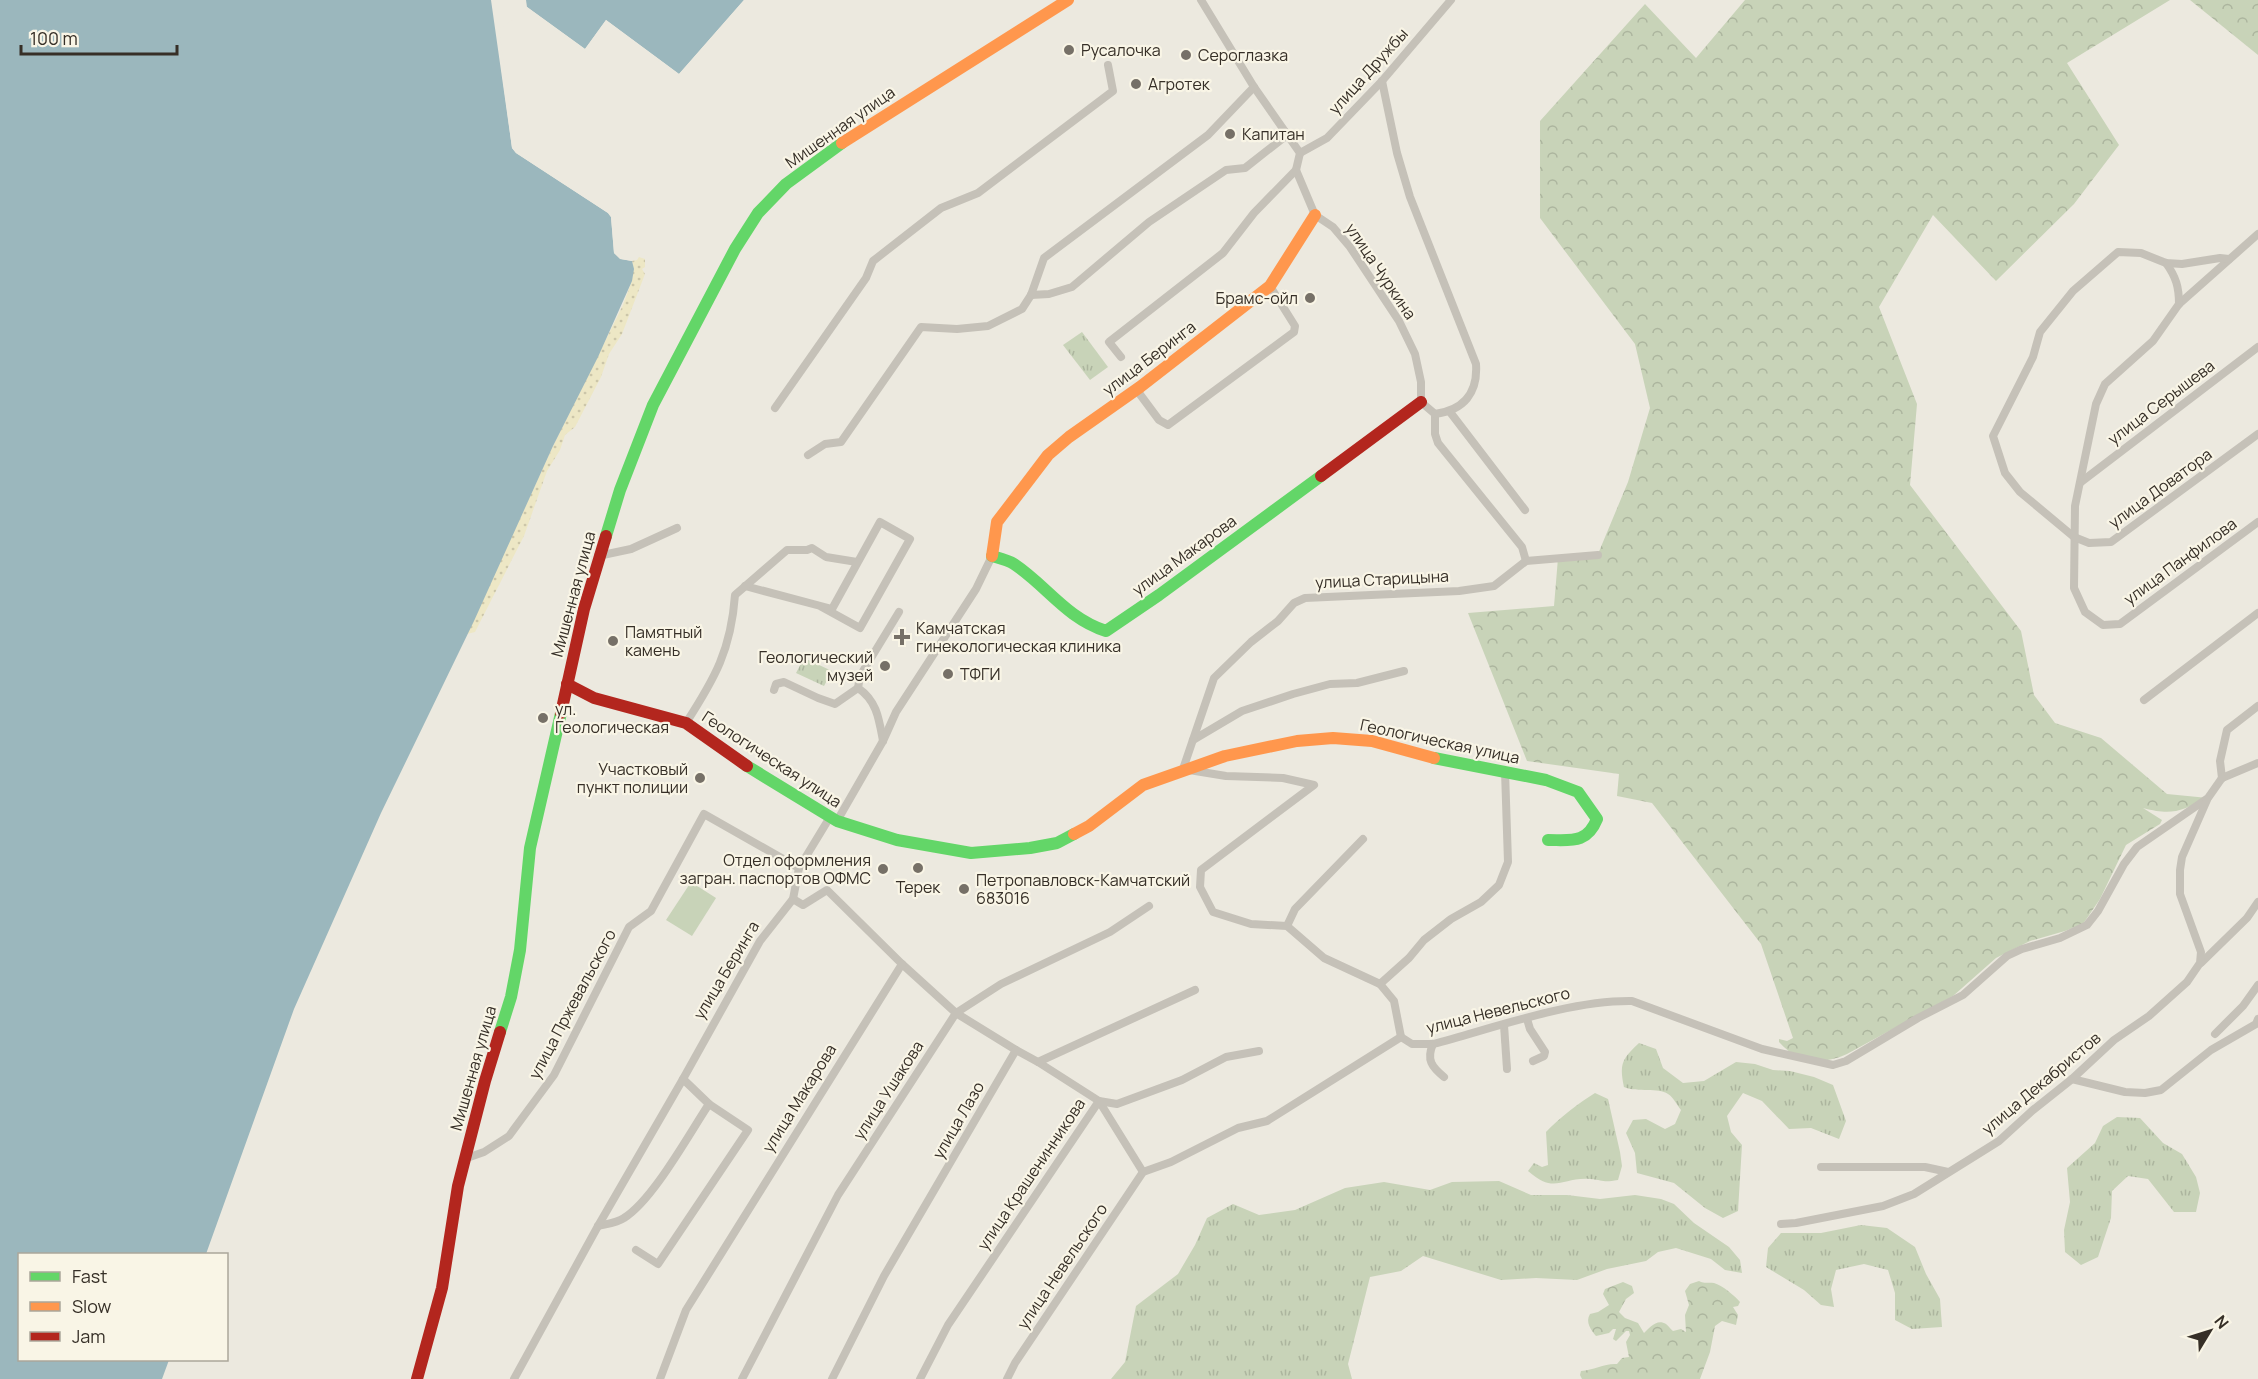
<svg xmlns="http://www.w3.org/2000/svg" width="2258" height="1379" viewBox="0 0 2258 1379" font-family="Manrope,sans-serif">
<defs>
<pattern id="grass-tufts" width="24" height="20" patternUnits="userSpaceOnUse" patternTransform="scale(1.5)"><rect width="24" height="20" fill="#c8d3b8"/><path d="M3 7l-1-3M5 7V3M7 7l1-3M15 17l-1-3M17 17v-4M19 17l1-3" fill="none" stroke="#acb59e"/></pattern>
<pattern id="forest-crowns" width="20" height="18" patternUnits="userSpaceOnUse" patternTransform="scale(1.5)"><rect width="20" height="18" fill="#c8d3b8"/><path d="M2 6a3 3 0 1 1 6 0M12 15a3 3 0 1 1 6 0" fill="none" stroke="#acb59e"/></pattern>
<pattern id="sand-dots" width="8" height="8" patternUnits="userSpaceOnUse" patternTransform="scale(1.5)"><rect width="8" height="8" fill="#ede7c5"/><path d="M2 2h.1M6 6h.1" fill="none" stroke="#ccc6a9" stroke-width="1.8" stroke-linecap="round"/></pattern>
</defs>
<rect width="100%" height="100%" fill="#ece9df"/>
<g fill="url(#grass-tufts)">
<path d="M1082,332L1108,367L1090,380L1063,345Z"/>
<path d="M804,658L832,671L824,686L796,673Z"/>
<path d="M1639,1043L1656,1049L1663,1068L1683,1083L1704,1081L1736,1062L1755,1064L1773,1070L1790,1071L1814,1077L1833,1085L1846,1121L1839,1139L1811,1128L1789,1129L1762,1101L1743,1093L1727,1116L1731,1132L1742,1145L1738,1211L1723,1218L1705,1208L1674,1183L1637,1173L1635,1153L1626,1133L1633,1120L1646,1119L1665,1129L1675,1124L1681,1110C1677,1105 1673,1097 1668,1094C1658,1087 1638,1093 1624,1087C1619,1064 1622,1059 1639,1043Z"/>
<path d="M1595,1093L1608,1099L1620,1152L1622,1166L1618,1180C1602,1183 1604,1180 1590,1179C1561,1177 1555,1195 1528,1171L1534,1163L1542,1167L1548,1165L1546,1132C1559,1118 1579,1103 1595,1093Z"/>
<path d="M2117,1117L2140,1118L2163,1143L2182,1154L2196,1177L2200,1193L2196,1212H2174L2148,1179L2128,1176L2112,1191L2111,1218L2098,1257L2081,1265L2065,1252L2064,1230L2070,1202L2067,1168L2095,1143L2103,1126Z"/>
<path d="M1499,1181L1531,1195H1567L1600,1199L1635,1195L1661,1199L1674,1204L1694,1223L1729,1247L1740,1260L1742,1273L1725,1270L1711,1259L1676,1248L1658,1252L1646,1261L1607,1269L1577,1280L1536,1278L1501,1280L1423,1256L1401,1271L1370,1277L1348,1364L1352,1379H1111L1125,1362L1136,1306L1178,1274L1195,1245L1207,1218L1233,1204L1259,1215L1295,1210L1345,1188L1384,1182L1430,1190L1452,1182Z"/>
<path d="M1861,1225L1887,1228L1915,1247L1926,1274L1940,1299L1942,1327L1912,1329L1895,1320V1293L1888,1270L1864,1264L1836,1270L1831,1289L1834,1307L1821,1305L1804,1290L1766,1267L1768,1248L1781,1233H1821Z"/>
</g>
<g fill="url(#forest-crowns)">
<path d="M1745,0H2170L2067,63L2119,145L2074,204L1996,281L1933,215L1879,307L1917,404L1910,485L2021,631L2034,695L2055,723L2101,738L2167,794L2208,798C2180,811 2173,816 2143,808L2162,820L2160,824L2126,845L2100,899L2083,924L2065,931L2030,941L1996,958L1953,996L1847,1054C1823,1065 1798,1064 1779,1042V1039L1787,1041L1793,1038L1761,944L1652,803L1617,796L1619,774L1527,761L1468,613L1554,606L1558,558L1598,554L1628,482L1650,408L1635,344L1540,218V121L1645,4L1696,58Z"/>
<path d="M2190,0H2258V55Z"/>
<path d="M1699,1281C1705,1284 1708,1282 1714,1283C1722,1285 1735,1296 1740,1302L1738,1306L1733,1307L1738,1315L1736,1325L1722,1321L1715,1326L1710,1352L1700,1379H1582L1580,1375L1581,1371C1594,1370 1605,1363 1617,1364L1622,1358L1629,1357L1626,1342L1630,1335L1629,1331H1626L1616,1341L1613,1339L1616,1329H1613L1609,1333L1596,1336C1591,1330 1585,1322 1590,1314L1598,1312L1609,1305L1603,1294L1605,1289L1623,1282L1632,1286L1634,1293L1626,1299L1619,1312L1625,1318L1638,1323L1644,1333C1649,1328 1657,1318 1666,1324C1669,1326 1670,1329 1673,1331L1681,1329L1686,1332L1685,1315L1689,1305L1685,1291L1690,1284Z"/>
</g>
<path fill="url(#sand-dots)" d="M639,257L645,259V267L642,269L645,274L622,334L609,354L601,377L575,427L565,435L560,450L547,471L524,536L475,632L467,634L553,446L623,305C628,290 636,277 632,261L637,260Z"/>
<path fill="#c8d3b8" d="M691,882L716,898L692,936L666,920Z"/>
<path fill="#9bb7bd" d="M0,0H744L679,74L606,20L585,49L527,7L496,28L512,148L516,153L608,213L611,217L614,253L620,259L632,261L634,269L632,281L598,357L553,446L474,621L381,813L294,1009L206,1254H20V1360H169L162,1379H0Z"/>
<path fill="#ece9df" d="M491,0H526L527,7L585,49L606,20L679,74L744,0H747L680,77L607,24L585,52L527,10L499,29L515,147L518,151L610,211L614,217L617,252L622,256L632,258V261L621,259L614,253L611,217L608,213L516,153L512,148Z"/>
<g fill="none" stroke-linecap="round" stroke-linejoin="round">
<g stroke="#c5c1b8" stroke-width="8">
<path d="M1201,0L1254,87L1300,153L1296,170L1315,215L1333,227L1350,247L1399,321L1415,354L1421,382V402L1435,414V434L1438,443L1522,547L1526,561"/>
<path d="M1382,81L1397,153L1410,197L1476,364C1478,393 1464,410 1435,414"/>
<path d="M1300,153L1327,138L1382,81L1451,0"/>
<path d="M2258,234L2179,304L2153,341L2105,384L2096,404L2075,506L2074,588L2085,612L2103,625L2120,624L2258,522"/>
<path d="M2229,259L2220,258L2182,264L2166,263L2141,253L2118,252L2073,291L2040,332L2033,357L1993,436L2005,473L2020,492L2074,537L2089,543L2111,542L2258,434"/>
<path d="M2166,263C2176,277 2179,287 2179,304"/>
<path d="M1031,295L1049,294L1072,287L1149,222L1226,170L1245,168L1287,135"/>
<path d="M1121,357L1109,342L1223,253L1254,213L1296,170"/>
<path d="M1136,389L1159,420L1168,425L1294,332L1295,326L1270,286"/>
<path d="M775,408L866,278L873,261L941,208L978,193L1113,91L1108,65"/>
<path d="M1450,412L1525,510"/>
<path d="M808,455L825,444L841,442L921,327L957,329L988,326L1022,309L1031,295L1044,258L1208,135L1254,87"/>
<path d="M2081,482L2258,347"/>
<path d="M598,556L631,549L677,528"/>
<path d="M745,586L832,609L880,522L910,539L860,628L820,606"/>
<path d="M774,690L776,684L784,682L818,698L835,704L858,688"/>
<path d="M2144,700L2258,613"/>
<path d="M686,723C715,678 731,650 735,595L787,550H807L812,548L826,557L857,562"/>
<path d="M1193,740L1242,711L1293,694L1330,684L1357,683L1404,671"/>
<path d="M883,741C879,719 877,701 858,688L860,676L899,612"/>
<path d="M2222,778L2220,761L2227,730L2258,706"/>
<path d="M2222,778L2258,763"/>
<path d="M837,821L883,741L896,712L976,589L992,556"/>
<path d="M793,899L803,905L827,890L902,964L956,1013L1016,1050"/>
<path d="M1287,926L1295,909L1363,839"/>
<path d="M2201,963L2247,918L2258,902"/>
<path d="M1380,984L1409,958L1424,940L1451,919L1481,902L1499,885L1508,862L1505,771"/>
<path d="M1527,1019L1530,1029L1545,1052L1544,1056L1533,1061"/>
<path d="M1504,1025L1507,1069"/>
<path d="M2215,1034L2243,1006L2258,985"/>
<path d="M1401,1037L1394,1001L1380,984L1324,958L1287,926L1251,924L1213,912L1200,887L1201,870L1314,785L1283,778L1226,776L1183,769L1214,678L1251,642L1278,621L1294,603L1305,598L1459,591L1494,586L1526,561L1598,555"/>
<path d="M1401,1037L1412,1044H1433C1494,1028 1570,1000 1632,1001L1762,1049L1833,1065L1846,1061L1918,1018L1963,995L2007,956L2022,949L2060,938L2087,925L2098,911L2124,864L2137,847L2208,798L2222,778"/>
<path d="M1433,1044C1426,1060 1432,1067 1444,1077"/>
<path d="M1038,1062L1099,1101L1143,1172"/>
<path d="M2072,1079L2125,1092L2145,1093L2161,1090L2211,1050L2256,1024L2258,1019"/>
<path d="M464,1159L484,1152L509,1136L554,1075L629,927L651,911L704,814L799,868"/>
<path d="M1821,1167H1925L1948,1172"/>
<path d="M1781,1224L1796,1223L1883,1206L1914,1194L1999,1141L2033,1110L2072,1079L2114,1040L2149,1016L2187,982L2200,963L2201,952L2180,894V870L2182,857L2207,800"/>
<path d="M598,1226C606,1224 617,1223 624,1218C653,1200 689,1134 709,1104L683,1079"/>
<path d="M636,1250L658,1264L748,1130L709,1104"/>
<path d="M514,1379L598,1226L683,1079L760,941L793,899L799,868L830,817"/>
<path d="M660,1379L686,1310L902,964"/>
<path d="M742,1379L838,1195L956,1013L1001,984L1110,932L1149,906"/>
<path d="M832,1379L884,1276L1016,1050L1038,1062L1195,990"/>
<path d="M920,1379L948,1325L1099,1101L1117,1104L1182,1080L1226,1057L1259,1051"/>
<path d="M1007,1379L1015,1363L1143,1172L1171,1162L1238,1128L1267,1121L1401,1037"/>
</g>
<g stroke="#63d668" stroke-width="12">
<path d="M606,536L620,490L653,405L735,249L758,213L786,184L842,143"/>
<path d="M992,556C999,558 1008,560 1014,564C1047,586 1066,618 1106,631L1159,595L1321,476"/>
<path d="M1434,758L1546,780L1578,792L1597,819C1587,844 1571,840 1548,840"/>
<path d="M747,766L837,821L897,840L971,853L1030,848L1057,843L1074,834"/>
<path d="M500,1032L511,997L520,950L530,848L561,713"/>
</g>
<g stroke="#ff974d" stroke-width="12">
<path d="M842,143L1068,0"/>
<path d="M992,556L997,522L1048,455L1069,437L1140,387L1270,286L1315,215"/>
<path d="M1074,834L1089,826L1143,785L1225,756L1297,741L1333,738L1372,741L1434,758"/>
</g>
<g stroke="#b3261e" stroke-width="12">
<path d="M1321,476L1421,402"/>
<path d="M567,684L594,698L686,723L747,766"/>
<path d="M561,713L584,609L606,536"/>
<path d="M417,1379L442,1288L458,1186L485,1081L500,1032"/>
</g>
</g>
<g fill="#767067" stroke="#f9f5e6" stroke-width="2">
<circle cx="1069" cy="50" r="6"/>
<circle cx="1186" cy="55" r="6"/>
<circle cx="1136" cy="84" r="6"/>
<circle cx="1230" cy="134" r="6"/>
<circle cx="1310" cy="298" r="6"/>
<path d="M899 628h6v6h6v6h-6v6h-6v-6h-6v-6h6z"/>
<circle cx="613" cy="641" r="6"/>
<circle cx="885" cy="666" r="6"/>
<circle cx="948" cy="674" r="6"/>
<circle cx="543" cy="718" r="6"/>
<circle cx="700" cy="778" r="6"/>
<circle cx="918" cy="868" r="6"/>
<circle cx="883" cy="869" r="6"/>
<circle cx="964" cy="889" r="6"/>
</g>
<g text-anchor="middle" stroke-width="4.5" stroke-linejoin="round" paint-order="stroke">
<g font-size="16" fill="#362f27" stroke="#f9f5e6" text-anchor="start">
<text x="1081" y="56">Русалочка</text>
<text x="1198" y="61">Сероглазка</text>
<text x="1148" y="90">Агротек</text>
<text x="1242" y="140">Капитан</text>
<text x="1298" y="304" text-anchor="end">Брамс-ойл</text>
<text x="916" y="634">Камчатская<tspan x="916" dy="18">гинекологическая клиника</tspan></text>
<text x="625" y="638">Памятный<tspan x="625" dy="18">камень</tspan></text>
<text x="873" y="663" text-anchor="end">Геологический<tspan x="873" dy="18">музей</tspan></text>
<text x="960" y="680">ТФГИ</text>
<text x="555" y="715">ул.<tspan x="555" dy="18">Геологическая</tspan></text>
<text x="688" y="775" text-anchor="end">Участковый<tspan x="688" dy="18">пункт полиции</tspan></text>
<text x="871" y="866" text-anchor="end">Отдел оформления<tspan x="871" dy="18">загран. паспортов ОФМС</tspan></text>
<text x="976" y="886">Петропавловск-Камчатский<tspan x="976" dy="18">683016</tspan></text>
<text x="918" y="893" text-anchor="middle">Терек</text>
</g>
<g font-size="16" fill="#362f27" stroke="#f9f5e6">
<text transform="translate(1368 71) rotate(-48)" y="6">улица Дружбы</text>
<text transform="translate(840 127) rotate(-35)" y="6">Мишенная улица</text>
<text transform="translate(1381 271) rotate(56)" y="6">улица Чуркина</text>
<text transform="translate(1149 358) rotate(-37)" y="6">улица Беринга</text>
<text transform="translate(2161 402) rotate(-37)" y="6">улица Серышева</text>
<text transform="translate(2160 488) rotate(-36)" y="6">улица Доватора</text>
<text transform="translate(1184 555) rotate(-36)" y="6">улица Макарова</text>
<text transform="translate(2180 561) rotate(-36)" y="6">улица Панфилова</text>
<text transform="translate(1382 579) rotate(-3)" y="6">улица Старицына</text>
<text transform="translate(573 594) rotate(-75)" y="6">Мишенная улица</text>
<text transform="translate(1440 741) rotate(12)" y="6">Геологическая улица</text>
<text transform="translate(772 759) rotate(33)" y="6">Геологическая улица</text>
<text transform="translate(726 970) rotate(-59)" y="6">улица Беринга</text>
<text transform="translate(572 1004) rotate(-62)" y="6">улица Пржевальского</text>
<text transform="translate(1498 1010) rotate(-14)" y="6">улица Невельского</text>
<text transform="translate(473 1068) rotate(-74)" y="6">Мишенная улица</text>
<text transform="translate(2041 1083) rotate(-40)" y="6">улица Декабристов</text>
<text transform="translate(888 1090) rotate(-57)" y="6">улица Ушакова</text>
<text transform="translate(799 1098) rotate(-58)" y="6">улица Макарова</text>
<text transform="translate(958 1120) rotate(-60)" y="6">улица Лазо</text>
<text transform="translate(1031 1174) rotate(-56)" y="6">улица Крашенинникова</text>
<text transform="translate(1062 1266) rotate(-56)" y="6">улица Невельского</text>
</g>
</g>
<rect x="18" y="1253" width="210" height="108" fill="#f9f5e6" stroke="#aba69a" stroke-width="1.5"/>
<rect x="30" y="1272" width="30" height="9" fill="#63d668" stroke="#aba69a" stroke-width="1.5"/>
<text x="72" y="1283" font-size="18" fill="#362f27">Fast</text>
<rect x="30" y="1302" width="30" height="9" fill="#ff974d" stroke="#aba69a" stroke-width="1.5"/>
<text x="72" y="1313" font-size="18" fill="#362f27">Slow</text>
<rect x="30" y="1332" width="30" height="9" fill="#b3261e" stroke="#aba69a" stroke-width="1.5"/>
<text x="72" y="1343" font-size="18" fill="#362f27">Jam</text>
<g transform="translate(2210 1331) rotate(52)" stroke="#f9f5e6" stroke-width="4.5" paint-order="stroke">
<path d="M0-4.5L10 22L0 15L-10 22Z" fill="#362f27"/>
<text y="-9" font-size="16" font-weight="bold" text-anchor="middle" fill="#362f27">N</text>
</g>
<path d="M21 45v9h156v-9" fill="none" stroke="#362f27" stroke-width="3"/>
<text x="30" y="45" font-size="18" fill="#362f27" stroke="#f9f5e6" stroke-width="4.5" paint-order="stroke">100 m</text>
</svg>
